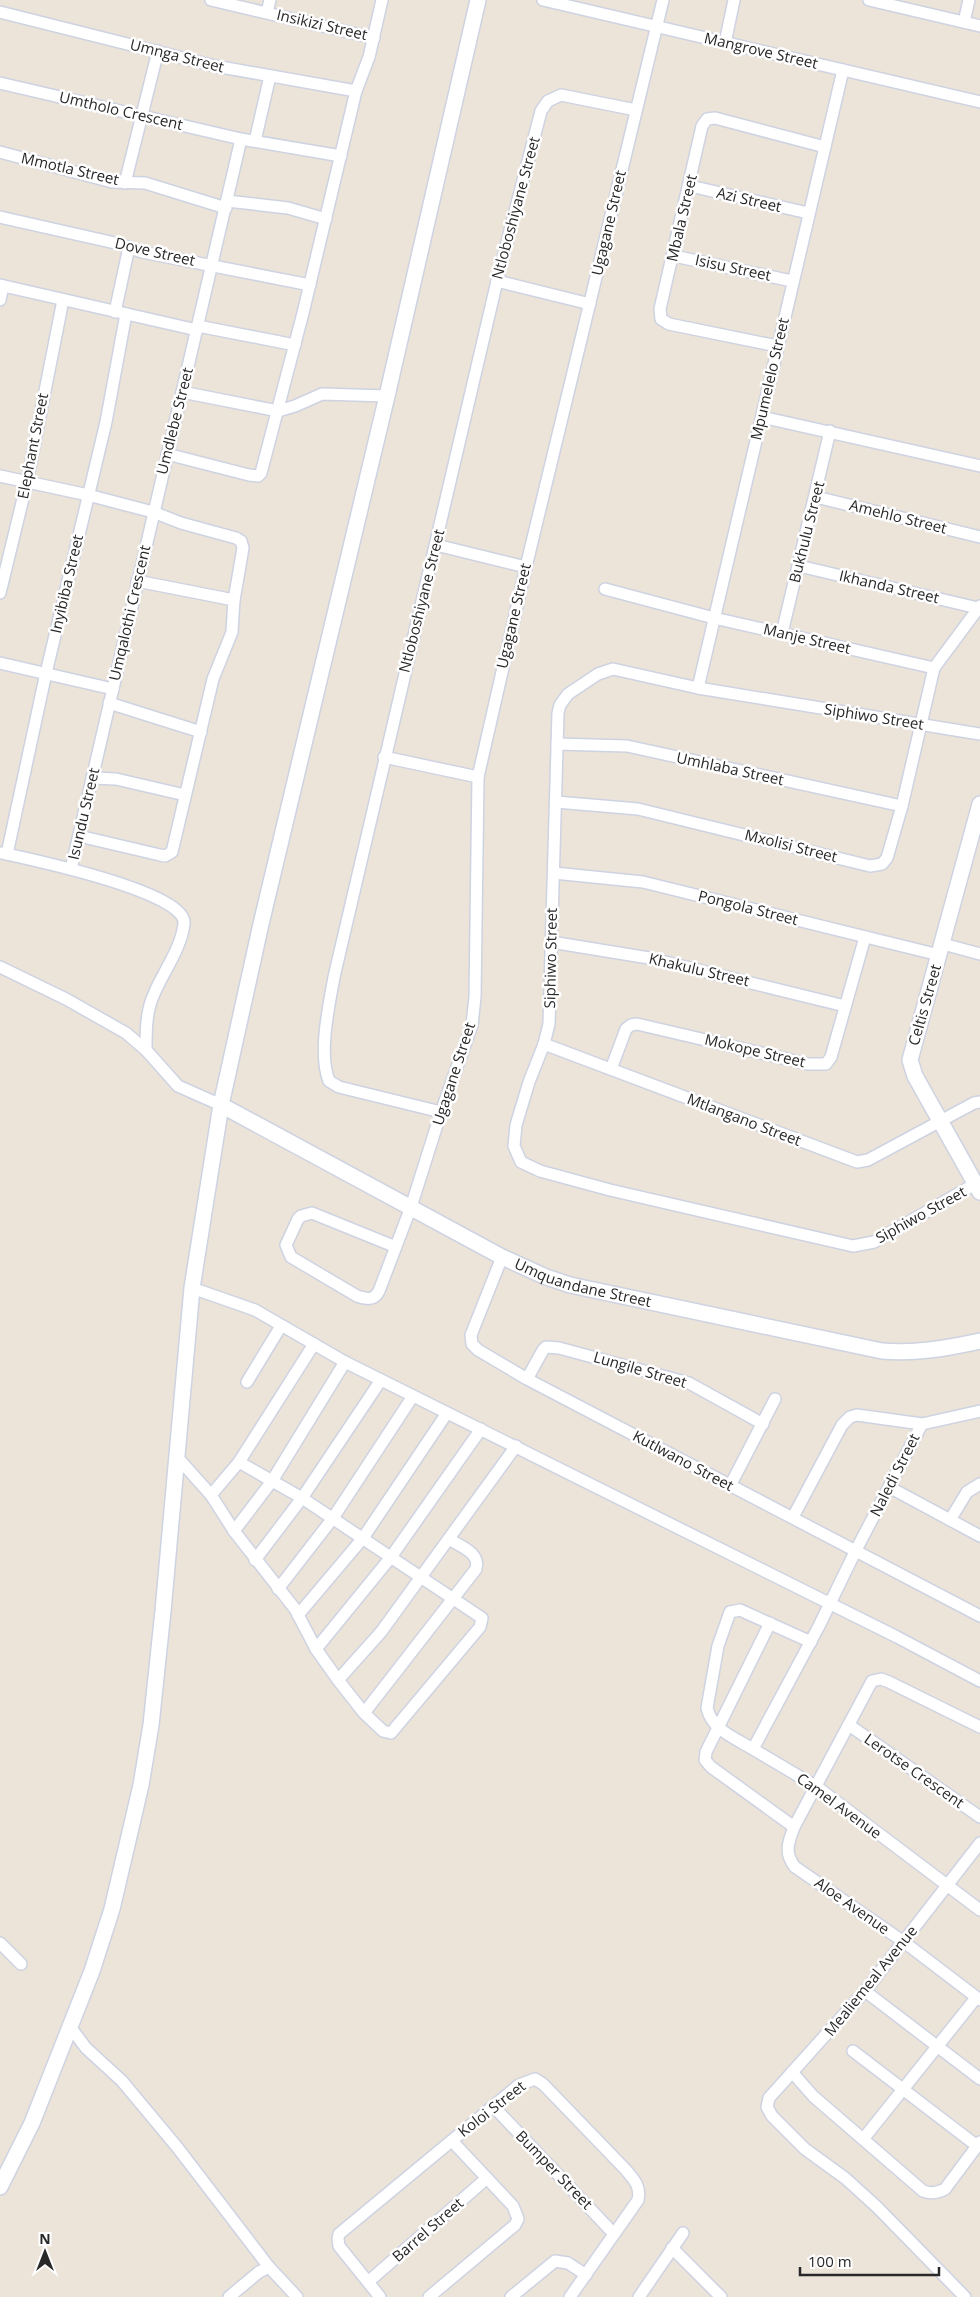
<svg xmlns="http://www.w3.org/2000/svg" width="980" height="2297" viewBox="0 0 980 2297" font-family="'Open Sans',sans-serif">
<rect width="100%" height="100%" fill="#ece3d9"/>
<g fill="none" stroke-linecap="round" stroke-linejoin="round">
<defs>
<g id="street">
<path d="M211,0L374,38"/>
<path d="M543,0L980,102"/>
<path d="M869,0L980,26"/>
<path d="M0,12L215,66L356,91"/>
<path d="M267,12L270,0"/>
<path d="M964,22L969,0"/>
<path d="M725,43L734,0"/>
<path d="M0,83L241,139L341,156"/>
<path d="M255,141L270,76"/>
<path d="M0,152L112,182L145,183L226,208"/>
<path d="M125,183L158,51"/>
<path d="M690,186L808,213"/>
<path d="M227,201L288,208L326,219"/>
<path d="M0,217L115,243L142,252L310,285"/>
<path d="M674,256L792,281"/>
<path d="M497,281L590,304"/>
<path d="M0,285L197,330"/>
<path d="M0,300L3,286"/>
<path d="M115,312L129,247"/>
<path d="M198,326L295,345"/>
<path d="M777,346L669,324L661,319L660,309L702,126L707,119L715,118L825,147"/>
<path d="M182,392L278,411L295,406L322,394L387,396"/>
<path d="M762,417L980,466"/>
<path d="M167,454L249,475L258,476L261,473L303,313L356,91L369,57L382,0"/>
<path d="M0,476L88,495L153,512L181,523L236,538L241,541L243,548L234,600"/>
<path d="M816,497L980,537"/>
<path d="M436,545L526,567"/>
<path d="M799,566L978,608"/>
<path d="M605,589L714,618L934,668"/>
<path d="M0,593L27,482L63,300"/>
<path d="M782,633L830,431"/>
<path d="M0,663L113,689"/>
<path d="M698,688L843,70"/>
<path d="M109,703L201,732"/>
<path d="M557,744L627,746L902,806"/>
<path d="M384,757L478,777"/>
<path d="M92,778L116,779L185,795"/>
<path d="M556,802L638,809L870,866L882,864L887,858L902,806L934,668L980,606"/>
<path d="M79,836L160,855L165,856L172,852L213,679L232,632L234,600L137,581"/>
<path d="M2,853C29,859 188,892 184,924C181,949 163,972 154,994C146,1011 146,1031 146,1050"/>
<path d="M7,854L46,673L106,422L126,314"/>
<path d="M71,869L241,139"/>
<path d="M554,873L643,882L939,955"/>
<path d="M551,942L649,958L845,1006"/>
<path d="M943,944L980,954"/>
<path d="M0,967L66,999L126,1033L146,1050L178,1086L221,1105"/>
<path d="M544,1044L857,1162L868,1160L974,1103L980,1102"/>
<path d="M611,1069L626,1029L631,1025L637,1024L808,1064H826L831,1057L865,937"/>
<path d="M441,1112L339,1087L329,1081C318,1053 329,1006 334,977L497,281L541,111L548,101L561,95L636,110"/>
<path d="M975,1184L874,1242L853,1246L610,1190L540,1171L521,1162L514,1146L516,1125L529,1082L544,1044L549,1024L558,713L560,705L568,694L598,674L613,669L698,688L980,734"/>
<path d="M396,1247L312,1213L301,1216L298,1219L286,1245L291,1257L357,1296C366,1299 374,1301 379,1291L411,1207L441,1112L472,1025L475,997L478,777L526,567L663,0"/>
<path d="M502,1257L471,1335L472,1344L478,1350L527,1379L980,1616"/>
<path d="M192,1288L255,1310L345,1362L897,1637L980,1681"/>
<path d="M527,1379L543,1350L546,1347L559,1348L689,1383L763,1424"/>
<path d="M247,1382L281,1326"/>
<path d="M980,1411L922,1424L855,1552L819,1626L753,1749L817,1787L980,1910"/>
<path d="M177,1457L211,1495L234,1531L295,1609L316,1649L338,1680L364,1713L383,1731L391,1733L480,1627L482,1618L302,1498L239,1462"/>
<path d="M730,1486L775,1399"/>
<path d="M889,1487L980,1536"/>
<path d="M211,1495L239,1462L314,1344"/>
<path d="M793,1517L842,1425L850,1417L857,1415L922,1424"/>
<path d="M950,1520L967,1492L980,1484"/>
<path d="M234,1531L272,1481L345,1362"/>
<path d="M255,1560L302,1498L381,1380"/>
<path d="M278,1589L333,1518L413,1396"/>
<path d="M298,1615L363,1538L447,1413"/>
<path d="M770,1623L706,1752L705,1760L711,1767L794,1827"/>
<path d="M316,1649L391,1557L481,1429"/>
<path d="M338,1680L381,1632L516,1446"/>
<path d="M364,1713L476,1569C481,1553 460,1546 449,1539"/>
<path d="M849,1725L980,1817"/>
<path d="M980,1727L889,1682L881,1679L872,1681L794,1827C788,1843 784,1853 795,1867L904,1942L980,2000"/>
<path d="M753,1749C735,1738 712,1730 707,1708L718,1646L730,1612L740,1610L811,1642"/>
<path d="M0,1943L21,1964"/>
<path d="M865,1991L980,2079"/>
<path d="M71,2028L86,2048L122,2081L177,2147L269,2267L297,2297"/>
<path d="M853,2051L977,2146"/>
<path d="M792,2072L813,2096L923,2191C931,2194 938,2193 945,2189L980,2142"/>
<path d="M493,2106L614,2234"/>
<path d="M864,2138L976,1998"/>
<path d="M672,2248L721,2297"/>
<path d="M368,2282L487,2178"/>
<path d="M229,2297L259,2272L269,2267"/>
<path d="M380,2297L339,2246L338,2239L339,2234L519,2085L535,2079L543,2084L626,2170C634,2180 641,2186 638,2200L570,2297"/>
<path d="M429,2297L515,2225L518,2219L513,2206L452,2141"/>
<path d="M511,2297L555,2261L568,2263L586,2275"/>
<path d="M639,2297L683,2233"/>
<path d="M965,2297L877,2207L845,2178L805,2149L772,2116L767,2107L769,2098L865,1991L980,1843"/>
</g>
<g id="secondary">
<path d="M980,804L910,1060L915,1076L980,1192"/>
<path id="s1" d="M221,1105L502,1257L546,1277L570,1285L882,1351C916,1354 947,1348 980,1341"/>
<path d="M0,2187L32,2123L92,1971L112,1909L141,1785L151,1725L163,1611L192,1288L221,1105L261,924L387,396L478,0"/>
</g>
</defs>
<use href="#street" stroke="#ced3e2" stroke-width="14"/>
<use href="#secondary" stroke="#ced3e2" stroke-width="18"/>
<use href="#street" stroke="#fff" stroke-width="11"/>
<use href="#secondary" stroke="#fff" stroke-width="15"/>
</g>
<g text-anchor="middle" stroke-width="5" stroke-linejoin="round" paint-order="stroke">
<g font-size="15" fill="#282828" stroke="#fff">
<text transform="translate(322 25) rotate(13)" y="5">Insikizi Street</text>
<text transform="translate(761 51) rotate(13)" y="5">Mangrove Street</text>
<text transform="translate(177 56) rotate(14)" y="5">Umnga Street</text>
<text transform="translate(121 111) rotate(13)" y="5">Umtholo Crescent</text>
<text transform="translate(70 169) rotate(13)" y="5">Mmotla Street</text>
<text transform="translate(749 200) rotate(13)" y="5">Azi Street</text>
<text transform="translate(516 208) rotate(-75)" y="5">Ntloboshiyane Street</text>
<text transform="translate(682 218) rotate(-77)" y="5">Mbala Street</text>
<text transform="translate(609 223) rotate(-77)" y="5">Ugagane Street</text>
<text transform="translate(155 252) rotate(13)" y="5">Dove Street</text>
<text transform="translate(733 268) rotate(12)" y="5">Isisu Street</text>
<text transform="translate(770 379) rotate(-77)" y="5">Mpumelelo Street</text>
<text transform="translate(175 421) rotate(-76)" y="5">Umdlebe Street</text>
<text transform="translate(33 446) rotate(-79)" y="5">Elephant Street</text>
<text transform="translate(898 517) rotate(14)" y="5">Amehlo Street</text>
<text transform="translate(807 532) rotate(-76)" y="5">Bukhulu Street</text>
<text transform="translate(67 584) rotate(-77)" y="5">Inyibiba Street</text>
<text transform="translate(889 587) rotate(13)" y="5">Ikhanda Street</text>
<text transform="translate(422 601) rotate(-76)" y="5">Ntloboshiyane Street</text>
<text transform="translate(130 613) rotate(-77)" y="5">Umqalothi Crescent</text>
<text transform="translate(514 616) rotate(-77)" y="5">Ugagane Street</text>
<text transform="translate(807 639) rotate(13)" y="5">Manje Street</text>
<text transform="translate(874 717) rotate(9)" y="5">Siphiwo Street</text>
<text transform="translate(730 769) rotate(12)" y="5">Umhlaba Street</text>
<text transform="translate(84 814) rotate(-77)" y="5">Isundu Street</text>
<text transform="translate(791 846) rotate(14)" y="5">Mxolisi Street</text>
<text transform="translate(748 908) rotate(14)" y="5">Pongola Street</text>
<text transform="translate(551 958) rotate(-89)" y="5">Siphiwo Street</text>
<text transform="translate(699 970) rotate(13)" y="5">Khakulu Street</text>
<text transform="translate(925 1005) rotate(-74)" y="5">Celtis Street</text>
<text transform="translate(755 1051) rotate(13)" y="5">Mokope Street</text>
<text transform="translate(454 1074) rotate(-72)" y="5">Ugagane Street</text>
<text transform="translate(744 1120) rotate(21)" y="5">Mtlangano Street</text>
<text transform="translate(921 1215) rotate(-29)" y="5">Siphiwo Street</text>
<text dy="5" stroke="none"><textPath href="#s1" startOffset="405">Umquandane Street</textPath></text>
<text transform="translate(640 1370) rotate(16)" y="5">Lungile Street</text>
<text transform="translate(683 1461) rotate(28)" y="5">Kutlwano Street</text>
<text transform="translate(895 1475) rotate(-63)" y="5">Naledi Street</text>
<text transform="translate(914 1771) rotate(35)" y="5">Lerotse Crescent</text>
<text transform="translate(839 1806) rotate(36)" y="5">Camel Avenue</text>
<text transform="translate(852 1906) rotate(35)" y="5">Aloe Avenue</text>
<text transform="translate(871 1981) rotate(-51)" y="5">Mealiemeal Avenue</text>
<text transform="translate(492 2109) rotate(-38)" y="5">Koloi Street</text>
<text transform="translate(554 2170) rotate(46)" y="5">Bumper Street</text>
<text transform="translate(428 2230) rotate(-41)" y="5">Barrel Street</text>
</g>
</g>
<g transform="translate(45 2252)" stroke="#ffffff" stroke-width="4" paint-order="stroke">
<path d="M0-4L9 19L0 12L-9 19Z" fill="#282828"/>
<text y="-8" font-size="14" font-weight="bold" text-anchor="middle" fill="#282828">N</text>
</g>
<path d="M800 2267v8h139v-8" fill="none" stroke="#282828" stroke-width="2.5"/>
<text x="808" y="2267" font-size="15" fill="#282828" stroke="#ffffff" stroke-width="4" paint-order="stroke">100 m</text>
</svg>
